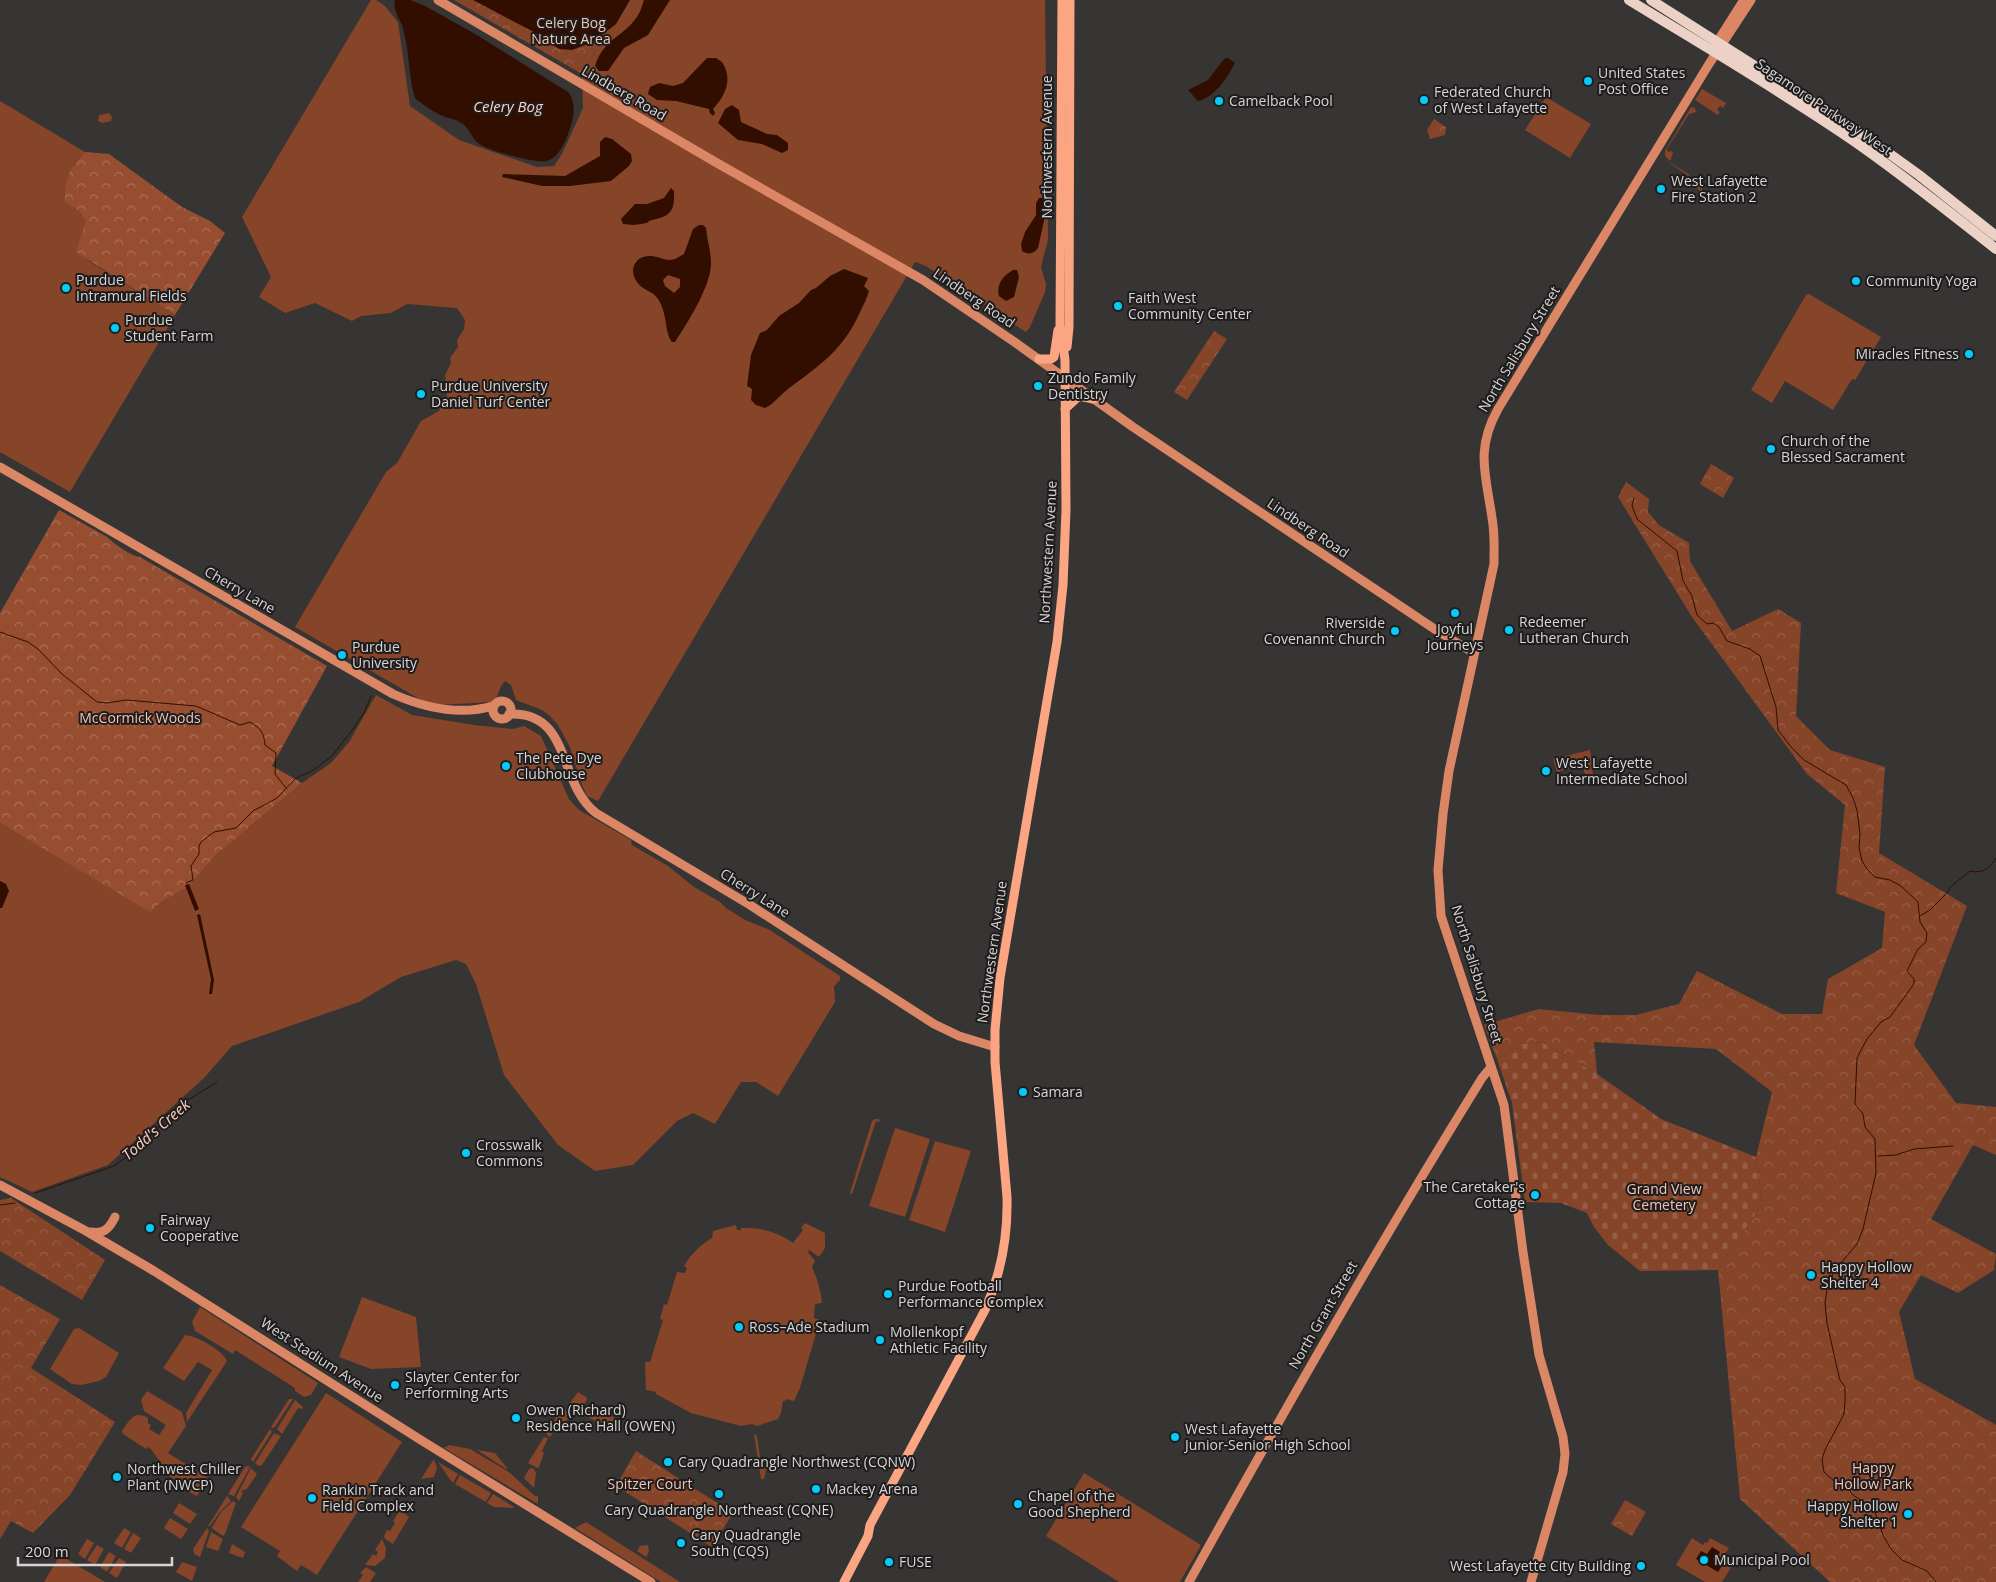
<svg xmlns="http://www.w3.org/2000/svg" width="1996" height="1582" viewBox="0 0 1996 1582" font-family="'Open Sans',sans-serif">
<defs>
<pattern id="forest-crowns" width="20" height="18" patternUnits="userSpaceOnUse" patternTransform="scale(1.25)"><rect width="20" height="18" fill="#974e30"/><path d="M2 6a3 3 0 1 1 6 0M12 15a3 3 0 1 1 6 0" fill="none" stroke="#a96f57"/></pattern>
<pattern id="cemetery-stones" width="16" height="16" patternUnits="userSpaceOnUse" patternTransform="scale(1.25)"><rect width="16" height="16" fill="#864429"/><path d="M2 7V4a2 2 0 0 1 4 0v3zM10 15v-3a2 2 0 0 1 4 0v3z" fill="#965e47"/></pattern>
<pattern id="park-crowns" width="20" height="18" patternUnits="userSpaceOnUse" patternTransform="scale(1.25)"><rect width="20" height="18" fill="#864429"/><path d="M2 6a3 3 0 1 1 6 0M12 15a3 3 0 1 1 6 0" fill="none" stroke="#965e47"/></pattern>
</defs>
<rect width="100%" height="100%" fill="#373533"/>
<g fill="#864429">
<path d="M371,0H376L385,6L398,22L410,106L459,140L537,167L554,166L562,154L583,108L582,74L611,24L622,0H1045L1048,240L1041,267L1046,284L1045,292L1030,327L1026,332L926,266L915,262L598,801L587,796L582,785L570,747L558,725L550,716L542,710L516,700L511,685L505,681C498,687 500,696 493,702L436,705L423,701L295,627L386,472L397,463L421,421L439,411L447,397L445,375L451,363L450,358L458,347L457,340L464,329L465,320L457,308L407,304L391,313L361,316L352,321L315,303L285,313L259,297L271,277L242,217Z"/>
<path d="M1702,89L1726,103L1723,108L1720,106L1717,110L1720,112L1718,115L1695,100Z"/>
<path d="M1546,97L1591,124L1570,158L1525,130Z"/>
<path d="M0,101L85,152L74,165L65,203L79,211L86,221L89,261L175,315L70,492L0,452Z"/>
<path d="M1691,107L1695,108L1696,112L1689,114L1667,149L1668,152L1672,151L1673,153L1670,161L1665,156V151Z"/>
<path d="M109,113L112,117L111,121L102,123L98,121L99,115Z"/>
<path d="M1664,159L1687,173L1712,200L1706,199L1687,175Z"/>
<path d="M1809,294L1881,337L1855,380L1852,379L1833,410L1785,381L1772,403L1751,390L1806,295Z"/>
<path d="M376,695L412,715L474,725L513,729L524,726L541,736L569,799L579,810L631,840L632,845L668,866L694,887L720,902L726,908L745,920L768,929L840,976V980L834,986L835,1002L778,1096L756,1082H741L715,1124L693,1113L677,1121L633,1165L595,1171L558,1145L504,1075L476,984L466,964L456,960L401,977L359,1002L232,1046L204,1078L108,1165L32,1192L0,1177V823L150,911L161,902L188,887L215,856L302,783L331,763L349,742Z"/>
<path d="M875,1119H879L880,1122L876,1121L852,1194L850,1193L872,1121Z"/>
<path d="M895,1128L930,1139L905,1217L869,1206Z"/>
<path d="M935,1141L971,1151L945,1232L909,1220Z"/>
<path d="M805,1223L825,1233V1248L819,1257L809,1250L808,1252L815,1261L812,1267C817,1278 821,1290 822,1303L815,1304L814,1318L820,1320L800,1388L794,1401L786,1399L785,1401H783L781,1413L778,1419L757,1426L752,1424L741,1426L691,1413L656,1394V1392L646,1390L645,1362H650L663,1320L660,1319L664,1304L667,1305L677,1272L685,1273L687,1268L684,1266C691,1254 700,1245 712,1238L713,1231L736,1225L737,1230H741V1228C760,1227 778,1232 793,1243L803,1230L801,1228Z"/>
<path d="M362,1297L416,1317L421,1367L371,1369L339,1357Z"/>
<path d="M200,1307L318,1383L311,1395L304,1397L295,1391V1388L235,1350L233,1354L195,1331L192,1322Z"/>
<path d="M79,1328L119,1353L106,1377L99,1381L81,1385L72,1384L50,1369L74,1329Z"/>
<path d="M185,1335C195,1335 224,1351 227,1361L187,1422L186,1413L212,1370L198,1362L184,1381L163,1368Z"/>
<path d="M147,1391L182,1412L186,1426L168,1453L208,1478L197,1496L184,1489L185,1486L156,1468L160,1460C155,1457 154,1451 148,1447L146,1449L123,1434L122,1431C130,1420 134,1410 148,1418V1423L151,1425L149,1429L159,1435L166,1425L144,1411L141,1400Z"/>
<path d="M578,1392L586,1397L587,1400L580,1410L578,1408L573,1411L567,1407Z"/>
<path d="M326,1393L402,1442L317,1575L301,1565L297,1571L277,1556L280,1551L241,1527Z"/>
<path d="M289,1399H293L275,1427L273,1428L271,1427Z"/>
<path d="M295,1400L303,1407L302,1409L298,1408L282,1434L277,1429Z"/>
<path d="M592,1404L621,1422L615,1432L588,1417V1412Z"/>
<path d="M562,1408L571,1413L566,1417L568,1419L560,1427L558,1425L550,1437L546,1434Z"/>
<path d="M270,1429L272,1432L253,1462L251,1459Z"/>
<path d="M274,1433L281,1436L262,1465L258,1466L255,1463Z"/>
<path d="M754,1434L757,1436L760,1457L768,1460L764,1479H761Z"/>
<path d="M544,1437L548,1438L542,1451L544,1453L539,1467L537,1468L528,1463Z"/>
<path d="M449,1445L470,1449L509,1472L535,1496H538V1504L444,1448Z"/>
<path d="M477,1450L495,1453L507,1468L506,1469Z"/>
<path d="M434,1459L437,1468L434,1477L421,1479Z"/>
<path d="M438,1462L458,1474L453,1483L451,1481Z"/>
<path d="M248,1466L250,1467L234,1496L228,1494L245,1467Z"/>
<path d="M251,1468L257,1474L247,1489L241,1491L243,1493L239,1501L236,1497Z"/>
<path d="M533,1468L536,1473L534,1488L524,1478L529,1469Z"/>
<path d="M1084,1473L1201,1545L1180,1582H1119L1046,1536Z"/>
<path d="M460,1475L491,1493L486,1502L455,1484Z"/>
<path d="M493,1494L514,1507L513,1508L494,1507L487,1503Z"/>
<path d="M227,1496L231,1501L220,1512L210,1526H208Z"/>
<path d="M233,1501L236,1503L225,1534L223,1536L213,1529L212,1527L222,1511Z"/>
<path d="M179,1503L197,1514L190,1524L173,1513Z"/>
<path d="M400,1510L409,1517L393,1544L385,1539L384,1536L387,1530L390,1531L395,1523L393,1521Z"/>
<path d="M170,1518L188,1529L181,1539L164,1528Z"/>
<path d="M586,1522L680,1582H661L575,1528Z"/>
<path d="M124,1528L131,1532L122,1548L114,1543Z"/>
<path d="M207,1528L209,1531L200,1557L194,1554L193,1549Z"/>
<path d="M211,1532L223,1539L218,1551L206,1547Z"/>
<path d="M133,1533L141,1538L131,1553L124,1549Z"/>
<path d="M1692,1538L1703,1545L1705,1542L1707,1543L1710,1538L1729,1548L1725,1554L1728,1556L1727,1558L1731,1561L1732,1566L1722,1582H1705L1676,1565Z"/>
<path d="M87,1539L94,1543L85,1559L78,1554Z"/>
<path d="M382,1539L386,1548L385,1558L375,1566L365,1565L373,1554L376,1556L378,1552L375,1550Z"/>
<path d="M232,1544L245,1552L243,1558L229,1553Z"/>
<path d="M97,1545L104,1549L95,1565L87,1560Z"/>
<path d="M648,1545L649,1552L646,1557L637,1551L640,1546Z"/>
<path d="M109,1552L116,1556L107,1572L100,1567Z"/>
<path d="M60,1555L105,1582H44Z"/>
<path d="M119,1558L126,1562L117,1578L109,1573Z"/>
<path d="M182,1562L197,1567L192,1581L176,1572Z"/>
<path d="M366,1567L376,1573L370,1582H358L363,1575L360,1573Z"/>
</g>
<g fill="url(#forest-crowns)">
<path d="M85,152L109,154L182,207L210,221L225,233L175,315L76,252L86,221L79,211L65,203C65,176 68,172 85,152Z"/>
<path d="M59,510L107,537C116,545 129,555 140,557L327,666L272,766L302,783L215,856L188,887L161,902L150,912L0,823V613Z"/>
</g>
<path fill="url(#cemetery-stones)" d="M1542,1042L1597,1074L1661,1119L1756,1157L1762,1204L1718,1270L1640,1271L1608,1245L1594,1227L1587,1213L1561,1203L1525,1202L1512,1103L1497,1059L1518,1044Z"/>
<g fill="url(#park-crowns)">
<path d="M454,0H621L611,24L582,74Z"/>
<path d="M1434,119L1446,127L1445,135L1430,139L1427,130Z"/>
<path d="M1214,331L1227,339L1187,400L1174,392Z"/>
<path d="M1711,464L1734,478L1723,498L1700,484Z"/>
<path d="M1626,482L1649,499L1648,512L1659,525L1689,543L1690,561L1732,631L1778,609L1801,623L1796,716L1830,750L1885,767L1879,853L1967,906L1914,1045L1956,1103L1996,1107V1155L1973,1145L1931,1219L1996,1254L1994,1270L1958,1293L1921,1275L1899,1312L1915,1379L1996,1425V1582H1830L1740,1499L1718,1270L1762,1204L1756,1157L1772,1092L1716,1049L1594,1042L1597,1074L1542,1042L1518,1044L1497,1059L1484,1025L1539,1009L1599,1015H1636L1679,1004L1697,971L1782,1014H1822L1828,979L1882,948L1885,912L1836,893L1845,805L1807,774L1692,617L1618,497Z"/>
<path d="M1590,750L1593,776L1590,775L1586,778L1583,765L1557,772L1553,759Z"/>
<path d="M11,1198L105,1260L82,1300L0,1251V1200Z"/>
<path d="M0,1285L60,1319L31,1368L115,1422L70,1495L33,1533L11,1521L0,1539Z"/>
<path d="M636,1451L733,1513L712,1547L616,1486Z"/>
<path d="M1625,1500L1646,1512L1632,1536L1611,1524Z"/>
</g>
<g fill="#320e01" fill-rule="evenodd">
<path d="M395,0H410L425,6L477,35L568,92C577,102 574,119 569,131C566,142 558,158 547,161C537,164 490,151 481,145C470,139 471,127 458,121C452,118 446,118 440,115C434,112 420,103 415,98C408,76 410,52 403,29C401,20 392,10 395,0Z"/>
<path d="M473,0H630L616,24L593,42L572,50L559,49L532,31Z"/>
<path d="M644,0H670L648,35L624,48L608,71H599L595,66C604,37 625,37 638,15C641,11 642,5 644,0Z"/>
<path d="M707,58H716L722,62C733,79 726,95 713,109L715,113L713,116L710,113L709,109L676,101L657,100L648,94L650,87L659,83L673,86L683,83Z"/>
<path d="M1228,58L1235,63C1228,77 1214,98 1198,101L1188,90L1208,80L1224,59Z"/>
<path d="M732,105L739,110L741,122L767,134L777,135L788,143V150L782,153L762,144L738,140L718,123L725,109Z"/>
<path d="M605,137L612,139L631,154L632,161L629,166L611,181L570,186H542L502,177L503,174L565,176L600,156V142Z"/>
<path d="M671,188L674,191C675,214 669,216 649,221L647,223L634,225L623,224L621,219L635,204H647L664,198Z"/>
<path d="M1039,198H1042L1045,201L1046,212L1038,248C1034,254 1028,255 1022,251L1021,244L1025,232L1036,215V203Z"/>
<path d="M699,225H703L706,228C707,240 711,251 711,263C711,286 688,322 675,342H672C664,332 668,314 658,299C653,291 642,290 637,282C628,270 635,255 651,256C657,256 664,260 670,260C675,260 680,256 684,254L693,229ZM668,275L680,279V287L674,293L665,286L663,280Z"/>
<path d="M844,269L868,278L864,286L869,291C867,298 864,304 860,312C844,349 820,365 788,389C780,395 774,404 765,408L756,405L751,400L752,389L747,386L751,355L760,333L767,330L779,316L799,303L811,290L816,288L830,276Z"/>
<path d="M1013,270H1017L1019,277L1014,297L1006,301L999,296C996,284 1003,276 1013,270Z"/>
<path d="M0,881L6,884L9,891L2,908H0Z"/>
<path d="M189,884L199,909L195,911L185,885Z"/>
<path d="M200,914L214,980L212,994H209L211,979L197,915Z"/>
<path d="M1712,1547L1720,1552L1716,1560L1723,1564L1718,1572L1696,1559L1701,1551L1707,1554Z"/>
</g>
<g fill="none" stroke-linecap="round" stroke-linejoin="round">
<g stroke="#320e01" stroke-width="1">
<path d="M1634,498L1632,506L1637,519L1677,551L1683,581L1692,596L1697,615L1707,624L1713,623L1719,627L1727,641L1750,649L1760,656L1776,707L1778,730L1791,747L1804,760L1846,785L1853,798L1857,810L1860,834L1859,848L1862,861L1867,869L1875,877L1890,880L1901,886L1918,902L1920,922L1927,933L1926,942L1918,949L1907,971L1914,979V984L1890,1017L1881,1022L1867,1039L1857,1058L1855,1104L1863,1114L1865,1127L1875,1139L1876,1173L1863,1229L1857,1244L1840,1264"/>
<path d="M0,632L28,642L38,649L62,674L97,702L107,703L126,700L196,706L240,725L250,722C260,728 264,732 265,745L276,753L275,774L286,788"/>
<path d="M186,883L193,880L191,866L199,854V846L201,842L214,832L236,828L253,811L277,798L296,778L314,770L332,756L353,729L364,713L371,696"/>
<path d="M1920,916L1930,910L1949,891V888L1970,871C1983,874 1989,869 1996,858"/>
<path d="M1878,1156L1896,1155L1914,1149L1953,1146"/>
<path d="M35,1193L114,1166L136,1150L185,1102L217,1082"/>
<path d="M0,1205L15,1203"/>
<path d="M1836,1268L1828,1283L1825,1303L1827,1323L1837,1368L1840,1380L1845,1387V1401L1844,1414L1825,1450L1822,1459L1824,1472L1834,1481L1848,1488L1853,1495L1874,1509L1883,1535L1891,1549L1902,1560L1927,1571L1936,1582"/>
</g>
<g stroke="#db8766" stroke-width="9">
<path d="M438,0L717,163L923,280L1013,341L1133,427L1439,632L1474,653"/>
<path d="M1714,47L1742,3"/>
<path d="M0,467L393,694C425,708 459,716 493,706"/>
<circle cx="502" cy="710" r="9"/>
<path d="M509,714C572,711 557,783 596,813L750,905L934,1024L959,1036L995,1047"/>
<path d="M0,1185L86,1231L154,1271L424,1442L651,1582"/>
<path d="M91,1232C104,1234 109,1229 115,1217"/>
<path d="M1189,1582C1283,1412 1380,1243 1482,1078L1491,1067"/>
<path d="M1531,1582L1563,1472L1565,1454L1563,1437L1539,1355L1523,1252L1504,1105L1441,916L1438,870L1443,814L1449,771L1494,564C1494,548 1495,533 1492,518C1486,475 1475,450 1498,409L1709,64L1751,0"/>
</g>
<g stroke="#fba582" stroke-width="9">
<path d="M1067,347L1069,327L1070,0"/>
<path d="M1039,359H1051L1054,357L1058,330"/>
<path d="M1065,409L1079,396L1093,399"/>
<path d="M844,1582L868,1536L870,1525L985,1310C1001,1274 1008,1237 1007,1197L995,1062V1030L1000,978L1057,642L1063,585L1066,510L1065,360L1060,325L1062,0"/>
</g>
<g stroke="#ecd1c7" stroke-width="10">
<path d="M1629,0C1704,46 1781,91 1854,141C1903,175 1949,212 1996,249"/>
<path d="M1651,0L1865,136L1919,175L1996,236"/>
</g>
</g>
<g fill="#06cbf9" stroke="#1e1c1c" stroke-width="2">
<circle cx="1588" cy="81" r="5"/>
<circle cx="1424" cy="100" r="5"/>
<circle cx="1219" cy="101" r="5"/>
<circle cx="1661" cy="189" r="5"/>
<circle cx="1856" cy="281" r="5"/>
<circle cx="66" cy="288" r="5"/>
<circle cx="1118" cy="306" r="5"/>
<circle cx="115" cy="328" r="5"/>
<circle cx="1969" cy="354" r="5"/>
<circle cx="1038" cy="386" r="5"/>
<circle cx="421" cy="394" r="5"/>
<circle cx="1771" cy="449" r="5"/>
<circle cx="1455" cy="613" r="5"/>
<circle cx="1509" cy="630" r="5"/>
<circle cx="1395" cy="631" r="5"/>
<circle cx="342" cy="655" r="5"/>
<circle cx="506" cy="766" r="5"/>
<circle cx="1546" cy="771" r="5"/>
<circle cx="1023" cy="1092" r="5"/>
<circle cx="466" cy="1153" r="5"/>
<circle cx="1535" cy="1195" r="5"/>
<circle cx="150" cy="1228" r="5"/>
<circle cx="1811" cy="1275" r="5"/>
<circle cx="888" cy="1294" r="5"/>
<circle cx="739" cy="1327" r="5"/>
<circle cx="880" cy="1340" r="5"/>
<circle cx="395" cy="1385" r="5"/>
<circle cx="516" cy="1418" r="5"/>
<circle cx="1175" cy="1437" r="5"/>
<circle cx="668" cy="1462" r="5"/>
<circle cx="117" cy="1477" r="5"/>
<circle cx="816" cy="1489" r="5"/>
<circle cx="719" cy="1494" r="5"/>
<circle cx="312" cy="1498" r="5"/>
<circle cx="1018" cy="1504" r="5"/>
<circle cx="1908" cy="1514" r="5"/>
<circle cx="681" cy="1543" r="5"/>
<circle cx="1704" cy="1560" r="5"/>
<circle cx="889" cy="1562" r="5"/>
<circle cx="1641" cy="1566" r="5"/>
</g>
<g text-anchor="middle" stroke-width="4" stroke-linejoin="round" paint-order="stroke">
<g font-size="14" fill="#f1c6b5" stroke="#1e1c1c">
<text x="571" y="28">Celery Bog<tspan x="571" dy="16">Nature Area</tspan></text>
<text x="140" y="723">McCormick Woods</text>
<text x="1664" y="1194">Grand View<tspan x="1664" dy="16">Cemetery</tspan></text>
<text x="1873" y="1473">Happy<tspan x="1873" dy="16">Hollow Park</tspan></text>
<text x="650" y="1489">Spitzer Court</text>
</g>
<g font-size="14" fill="#d8d6d5" stroke="#1e1c1c" text-anchor="start">
<text x="1598" y="78">United States<tspan x="1598" dy="16">Post Office</tspan></text>
<text x="1434" y="97">Federated Church<tspan x="1434" dy="16">of West Lafayette</tspan></text>
<text x="1229" y="106">Camelback Pool</text>
<text x="1671" y="186">West Lafayette<tspan x="1671" dy="16">Fire Station 2</tspan></text>
<text x="76" y="285">Purdue<tspan x="76" dy="16">Intramural Fields</tspan></text>
<text x="1866" y="286">Community Yoga</text>
<text x="1128" y="303">Faith West<tspan x="1128" dy="16">Community Center</tspan></text>
<text x="125" y="325">Purdue<tspan x="125" dy="16">Student Farm</tspan></text>
<text x="1959" y="359" text-anchor="end">Miracles Fitness</text>
<text x="1048" y="383">Zundo Family<tspan x="1048" dy="16">Dentistry</tspan></text>
<text x="431" y="391">Purdue University<tspan x="431" dy="16">Daniel Turf Center</tspan></text>
<text x="1781" y="446">Church of the<tspan x="1781" dy="16">Blessed Sacrament</tspan></text>
<text x="1519" y="627">Redeemer<tspan x="1519" dy="16">Lutheran Church</tspan></text>
<text x="1385" y="628" text-anchor="end">Riverside<tspan x="1385" dy="16">Covenannt Church</tspan></text>
<text x="1455" y="634" text-anchor="middle">Joyful<tspan x="1455" dy="16">Journeys</tspan></text>
<text x="352" y="652">Purdue<tspan x="352" dy="16">University</tspan></text>
<text x="516" y="763">The Pete Dye<tspan x="516" dy="16">Clubhouse</tspan></text>
<text x="1556" y="768">West Lafayette<tspan x="1556" dy="16">Intermediate School</tspan></text>
<text x="1033" y="1097">Samara</text>
<text x="476" y="1150">Crosswalk<tspan x="476" dy="16">Commons</tspan></text>
<text x="1525" y="1192" text-anchor="end">The Caretaker's<tspan x="1525" dy="16">Cottage</tspan></text>
<text x="160" y="1225">Fairway<tspan x="160" dy="16">Cooperative</tspan></text>
<text x="1821" y="1272">Happy Hollow<tspan x="1821" dy="16">Shelter 4</tspan></text>
<text x="898" y="1291">Purdue Football<tspan x="898" dy="16">Performance Complex</tspan></text>
<text x="749" y="1332">Ross–Ade Stadium</text>
<text x="890" y="1337">Mollenkopf<tspan x="890" dy="16">Athletic Facility</tspan></text>
<text x="405" y="1382">Slayter Center for<tspan x="405" dy="16">Performing Arts</tspan></text>
<text x="526" y="1415">Owen (Richard)<tspan x="526" dy="16">Residence Hall (OWEN)</tspan></text>
<text x="1185" y="1434">West Lafayette<tspan x="1185" dy="16">Junior-Senior High School</tspan></text>
<text x="678" y="1467">Cary Quadrangle Northwest (CQNW)</text>
<text x="127" y="1474">Northwest Chiller<tspan x="127" dy="16">Plant (NWCP)</tspan></text>
<text x="826" y="1494">Mackey Arena</text>
<text x="322" y="1495">Rankin Track and<tspan x="322" dy="16">Field Complex</tspan></text>
<text x="1028" y="1501">Chapel of the<tspan x="1028" dy="16">Good Shepherd</tspan></text>
<text x="1898" y="1511" text-anchor="end">Happy Hollow<tspan x="1898" dy="16">Shelter 1</tspan></text>
<text x="719" y="1515" text-anchor="middle">Cary Quadrangle Northeast (CQNE)</text>
<text x="691" y="1540">Cary Quadrangle<tspan x="691" dy="16">South (CQS)</tspan></text>
<text x="1714" y="1565">Municipal Pool</text>
<text x="899" y="1567">FUSE</text>
<text x="1631" y="1571" text-anchor="end">West Lafayette City Building</text>
</g>
<g font-size="14" fill="#d8d6d5" stroke="#1e1c1c">
<text transform="translate(624 93) rotate(30)" y="5">Lindberg Road</text>
<text transform="translate(1824 107) rotate(34)" y="5">Sagamore Parkway West</text>
<text transform="translate(1047 147) rotate(-90)" y="5">Northwestern Avenue</text>
<text transform="translate(974 298) rotate(34)" y="5">Lindberg Road</text>
<text transform="translate(1519 349) rotate(-59)" y="5">North Salisbury Street</text>
<text transform="translate(1308 528) rotate(34)" y="5">Lindberg Road</text>
<text transform="translate(1048 552) rotate(-87)" y="5">Northwestern Avenue</text>
<text transform="translate(240 590) rotate(30)" y="5">Cherry Lane</text>
<text transform="translate(755 893) rotate(32)" y="5">Cherry Lane</text>
<text transform="translate(992 952) rotate(-82)" y="5">Northwestern Avenue</text>
<text transform="translate(1477 974) rotate(73)" y="5">North Salisbury Street</text>
<text transform="translate(1323 1315) rotate(-60)" y="5">North Grant Street</text>
<text transform="translate(322 1360) rotate(33)" y="5">West Stadium Avenue</text>
</g>
<g font-size="15" font-style="italic" fill="#fed2c1" stroke="#1e1c1c">
<text x="508" y="112">Celery Bog</text>
<text transform="translate(156 1130) rotate(-41)" y="5">Todd's Creek</text>
</g>
</g>
<path d="M18 1557v8h154v-8" fill="none" stroke="#d8d6d5" stroke-width="2.5"/>
<text x="25" y="1557" font-size="15" fill="#d8d6d5" stroke="#1e1c1c" stroke-width="4" paint-order="stroke">200 m</text>
</svg>
